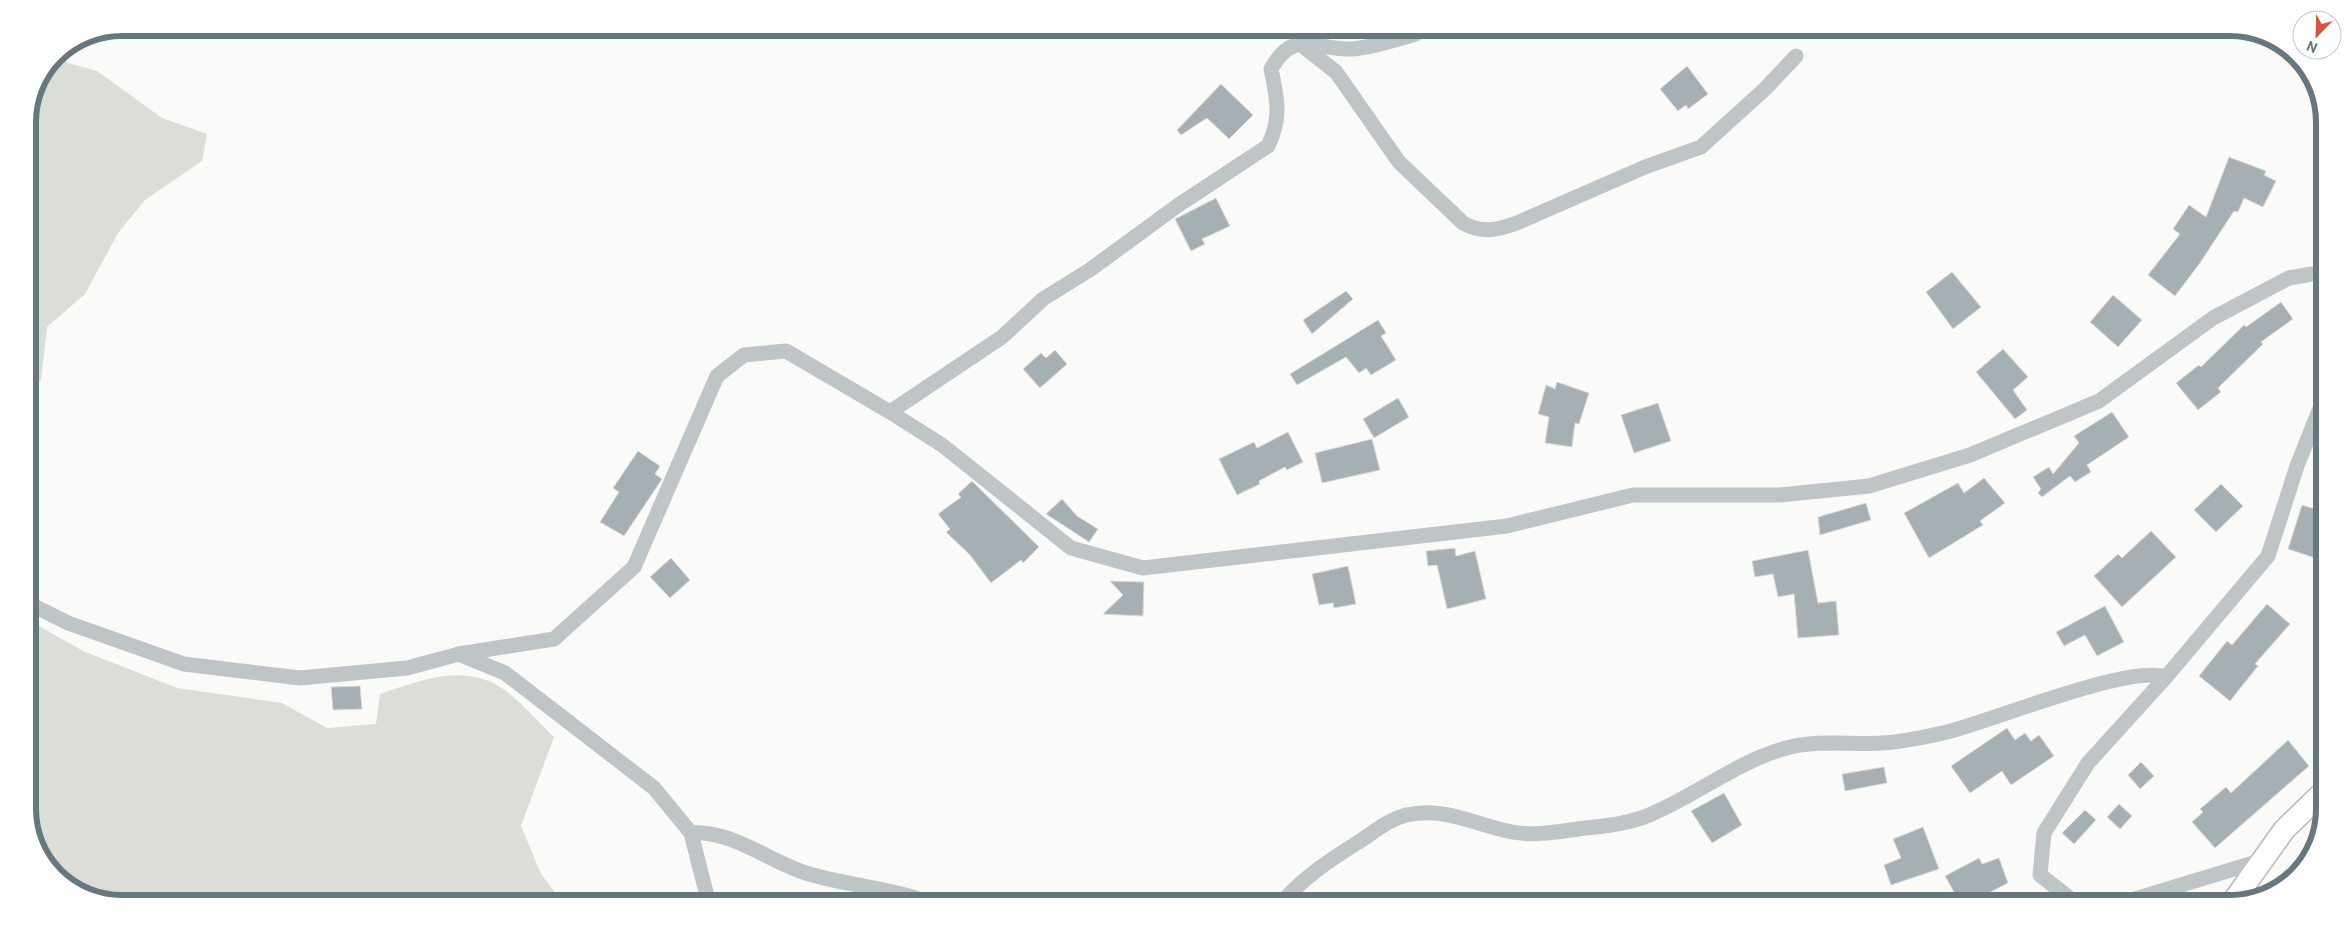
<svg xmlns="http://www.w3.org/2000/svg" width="2352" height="931" viewBox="0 0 2352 931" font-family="Roboto,sans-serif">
<rect width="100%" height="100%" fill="#fafaf8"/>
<g fill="#daded7">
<path d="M58,53L68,63L97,71L162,118L207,134L202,161L145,200L118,233L85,294L47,327L41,380L28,395V116Z"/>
<path d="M28,620L83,651L177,688L282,703L327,728L376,724L380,694C419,681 462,663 500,687C517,697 539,723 554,737L521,826L541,874L561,900L91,898L47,867L28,815Z"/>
</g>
<g fill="#a6afb4" stroke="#dcdcda">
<path d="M1687,66L1708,94L1688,109L1686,105L1678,111L1660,89Z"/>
<path d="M1221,84L1253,115L1229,139L1207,118L1181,135L1177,130Z"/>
<path d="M2229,157L2266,171L2264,175L2276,181L2263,207L2244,198L2238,212L2234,211L2200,263L2175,296L2148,275L2180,234L2173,229L2189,205L2206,217Z"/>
<path d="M1216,198L1230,226L1202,239L1205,244L1191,251L1175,219Z"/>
<path d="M1952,272L1981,307L1953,329L1926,292Z"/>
<path d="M1346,291L1353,299L1312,334L1303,320Z"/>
<path d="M2113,295L2142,320L2118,347L2090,322Z"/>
<path d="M2281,302L2293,319L2261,342L2263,344L2218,388L2221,392L2198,410L2176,383L2199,365L2201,367L2244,325L2246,327Z"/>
<path d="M1378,320L1386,333L1381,336L1396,360L1371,375L1366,368L1359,373L1346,357L1297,385L1290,374Z"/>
<path d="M2003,349L2028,377L2013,390L2027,410L2015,419L1976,372Z"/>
<path d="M1055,350L1067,364L1040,388L1023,369L1041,353L1046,358Z"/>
<path d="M1557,382L1589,393L1579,424L1575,423L1572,447L1545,443L1549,417L1538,414L1546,385L1555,389Z"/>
<path d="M1398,398L1409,417L1374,438L1363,419Z"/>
<path d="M1658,403L1671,441L1634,453L1621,415Z"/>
<path d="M2112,412L2129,437L2087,465L2091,472L2075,482L2070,476L2042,497L2038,493L2041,489L2033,477L2049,467L2053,474L2079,443L2074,436Z"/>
<path d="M1288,432L1303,462L1287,470L1285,467L1259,481L1260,484L1237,495L1219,459L1254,442L1257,448Z"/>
<path d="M1372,439L1380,470L1322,483L1315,453Z"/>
<path d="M638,451L660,466L655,474L662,479L624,536L600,522L619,492L613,488Z"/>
<path d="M1984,478L2005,503L1980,521L1983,525L1929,558L1904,513L1958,483L1964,493Z"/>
<path d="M972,481L1039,547L1023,563L1021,560L991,583L970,555L946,532L950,529L938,514L961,497L958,494Z"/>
<path d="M2221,484L2243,506L2216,532L2194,510Z"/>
<path d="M1062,499L1077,516L1098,529L1089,542L1046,514Z"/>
<path d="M1866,503L1871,520L1820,535L1818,517Z"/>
<path d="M2302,505L2322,511L2321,560L2288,549Z"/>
<path d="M2151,531L2176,557L2122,607L2094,576L2118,554L2122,558Z"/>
<path d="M1455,548L1456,556L1475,551L1486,599L1447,609L1437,565L1428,566L1426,551Z"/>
<path d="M1808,550L1818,603L1836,601L1839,635L1798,638L1794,594L1778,597L1773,574L1755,577L1752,561Z"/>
<path d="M671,558L690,580L670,598L650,577Z"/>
<path d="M1348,566L1356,604L1334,608L1333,603L1319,605L1312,574Z"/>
<path d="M1110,581L1144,582L1143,616L1103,614L1123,595Z"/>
<path d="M2267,604L2290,624L2255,664L2258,666L2230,701L2199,676L2227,641L2232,645Z"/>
<path d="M2105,606L2124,642L2097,656L2085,635L2064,646L2056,632Z"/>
<path d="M360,686L362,709L333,710L331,687Z"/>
<path d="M2007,728L2015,740L2025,733L2031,741L2039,735L2054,756L2011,785L2002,771L1970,793L1951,766Z"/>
<path d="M2288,740L2309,766L2215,848L2192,822L2203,812L2200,809L2226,787L2231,793Z"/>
<path d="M2141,762L2154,776L2140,789L2128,775Z"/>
<path d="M1884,767L1887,783L1845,791L1842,774Z"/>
<path d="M1724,793L1742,825L1712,843L1691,811Z"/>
<path d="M2119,804L2132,816L2120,829L2107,817Z"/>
<path d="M2085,810L2096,820L2074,844L2062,833Z"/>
<path d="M1923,827L1939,869L1891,885L1884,865L1901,858L1893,839Z"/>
<path d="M1979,858L1982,864L1999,858L2008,883L1969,903H1960L1945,876Z"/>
</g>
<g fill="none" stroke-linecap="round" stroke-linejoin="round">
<defs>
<path id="secondary" d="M2232,903L2284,830L2320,795"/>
</defs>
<use href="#secondary" stroke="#b4babe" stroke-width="24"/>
<g stroke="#bfc4c7" stroke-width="15">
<path d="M1299,43L1336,72L1399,162L1463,223C1483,234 1497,230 1517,223L1645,167L1701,147L1766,88L1796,56"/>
<path d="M890,412L1002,337L1043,299L1091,269L1177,206L1268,146C1282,118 1277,98 1271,69C1294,27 1316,51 1352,49C1372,48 1393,40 1413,35L1421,31"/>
<path d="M28,603L68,623L184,664L300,678L407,668L459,654L554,639L634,567L717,376L744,355L786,351L890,412L942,445L1071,548L1143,568L1507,526L1633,495H1780L1869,486L1970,455L2099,401L2213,318L2289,278L2323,272"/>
<path d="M459,654L505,673L654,788L691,833L708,900"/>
<path d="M691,833C732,830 768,861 806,873C844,885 884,887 922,900"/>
<path d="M2260,861L2122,903L2072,900L2040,875L2044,833L2088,763L2166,677L2268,556L2297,466L2322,403"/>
<path d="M1283,901C1304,877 1330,860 1357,843C1373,833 1387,820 1406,815C1444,806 1476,825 1512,832C1534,836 1556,832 1578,829C1604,826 1632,824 1656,812C1699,793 1738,762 1783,749C1814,739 1850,745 1882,743C1904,742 1926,737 1947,732C1992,721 2129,664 2166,677"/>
</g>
<use href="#secondary" stroke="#fff" stroke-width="21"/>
</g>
<path d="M0 0H2352V931H0ZM122 36H2230A86 86 0 0 1 2316 122V809A86 86 0 0 1 2230 895H122A86 86 0 0 1 36 809V122A86 86 0 0 1 122 36Z" fill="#fff" fill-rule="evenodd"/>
<path fill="none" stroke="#667780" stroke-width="6" d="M122 36H2230A86 86 0 0 1 2316 122V809A86 86 0 0 1 2230 895H122A86 86 0 0 1 36 809V122A86 86 0 0 1 122 36Z"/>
<g transform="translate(2317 35) rotate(203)"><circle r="24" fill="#ffffff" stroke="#c2c9cc"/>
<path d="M0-4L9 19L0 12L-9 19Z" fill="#d6573c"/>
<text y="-8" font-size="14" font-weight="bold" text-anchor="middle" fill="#667780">N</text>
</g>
</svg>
